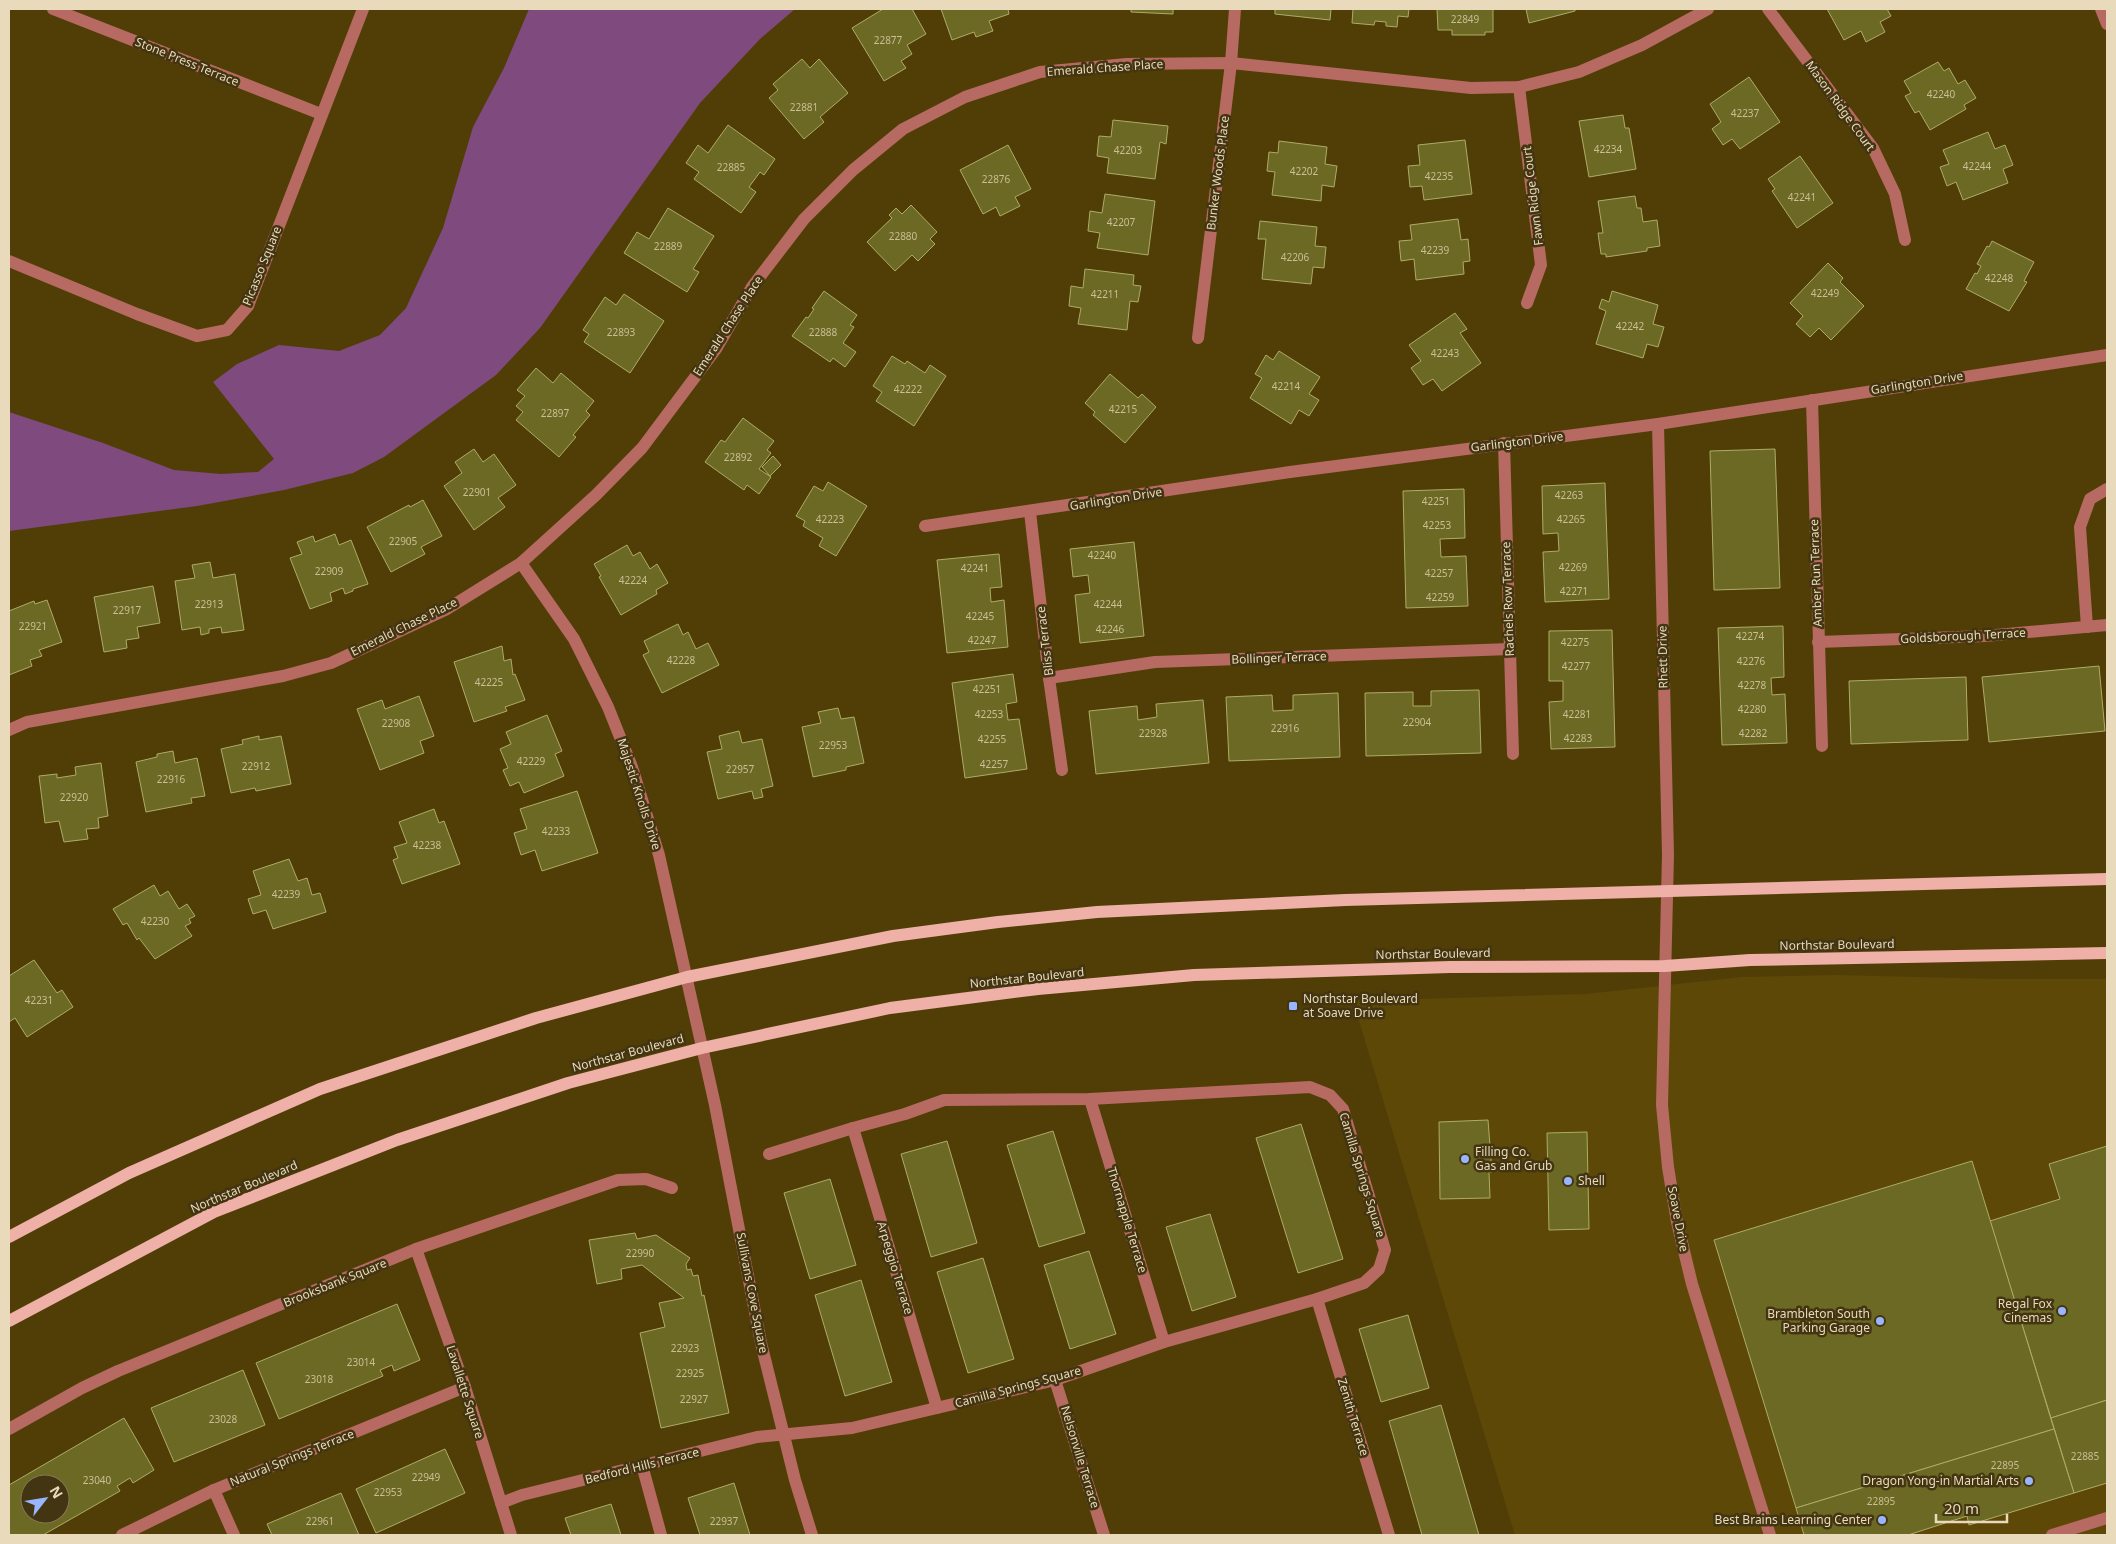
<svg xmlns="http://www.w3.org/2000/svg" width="2116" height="1544" viewBox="0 0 2116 1544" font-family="'Noto Sans',sans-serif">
<rect width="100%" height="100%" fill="#513e07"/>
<path fill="#5e4808" d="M1837,975L1996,979H2107V1535H1515L1353,1001L1586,994L1742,977Z"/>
<path fill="#7f4a7e" d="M529,9H795L760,39L700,103L540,328L496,375L384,457L353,473L284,490L197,506L9,531V412L103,443L174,470L221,474L258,472L274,459L213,382L237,364L279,345L339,351L380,335L406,308L443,228L473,127L504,68Z"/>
<g fill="#6b6924" stroke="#adac67" fill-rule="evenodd">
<path d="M883,9H912L926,34L907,45L912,54L901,61L906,68L884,81L852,28Z"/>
<path d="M941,9H1008L1009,14L989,21L993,31L976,37L974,32L952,40Z"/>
<path d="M1131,9H1173V14L1131,12Z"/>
<path d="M1275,9H1331L1330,20L1275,14Z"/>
<path d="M1353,9H1409L1408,17L1398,16L1397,27L1386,26V22L1375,21L1374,25L1352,23Z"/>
<path d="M1437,9H1493V32H1485V35H1452V30H1438Z"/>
<path d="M1526,9H1575V11L1529,23Z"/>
<path d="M1827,9H1887L1891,16L1880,22L1885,32L1866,42L1861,31L1844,40Z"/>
<path d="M802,59L810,68L819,59L848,93L820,117L824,122L804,139L769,98L778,90L773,84Z"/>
<path d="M1938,62L1944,71L1949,68L1958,84L1965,80L1976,98L1964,105L1966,109L1930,130L1919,111L1915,113L1905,96L1911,93L1904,81Z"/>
<path d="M1749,77L1780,122L1740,149L1732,139L1723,145L1712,129L1721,122L1710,104Z"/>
<path d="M1623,115L1625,128H1629L1636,169L1589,177L1579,121Z"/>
<path d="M1113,120L1168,126L1166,144L1160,142L1155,179L1107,173L1109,158L1097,156L1099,136L1111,137Z"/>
<path d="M728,125L775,159L764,175L760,172L749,187L756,192L741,213L694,179L699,172L686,163L698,145L708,153Z"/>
<path d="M1988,132L1995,149L2005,145L2013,165L2003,169L2008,183L1963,200L1956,182L1947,186L1940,167L1949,164L1943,150Z"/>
<path d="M1465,140L1472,194L1424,200L1422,186L1410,187L1408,166L1420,165L1418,145Z"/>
<path d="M1279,141L1327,147L1325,164L1337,166L1334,187L1322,185L1321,201L1272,195L1275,172L1267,171L1269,152L1278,153Z"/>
<path d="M1008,145L1031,189L1015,197L1020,206L1000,216L996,207L983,214L960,170Z"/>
<path d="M1800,156L1833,203L1797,228L1772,191L1775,189L1768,179Z"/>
<path d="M1105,194L1155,201L1148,255L1097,248L1100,233L1088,231L1090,211L1102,213Z"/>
<path d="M1635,196L1637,208H1641L1643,222L1657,220L1660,246L1647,248V251L1606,257V254H1601L1598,233H1603L1598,201Z"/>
<path d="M911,205L937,232L930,239L935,244L918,261L912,255L895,271L867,242L892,218L889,215L896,208L902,214Z"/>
<path d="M668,208L714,236L693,269L699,272L687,292L624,253L637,232L649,239Z"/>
<path d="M1458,219L1461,240L1468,239L1470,261L1463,262L1464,274L1416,280L1414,259L1401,261L1399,241L1412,240L1410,225Z"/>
<path d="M1260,221L1317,227L1315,246L1326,247L1324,268L1313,267L1311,284L1262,279L1266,239H1258Z"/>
<path d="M1992,241L2034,262L2024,281L2027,282L2009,311L1966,289L1975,273L1977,274L1981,266L1977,264L1987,246L1989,247Z"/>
<path d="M1828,263L1843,278L1840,282L1864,306L1831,340L1819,328L1810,337L1796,324L1803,316L1790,303Z"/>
<path d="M1085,269L1134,275L1133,285L1141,286L1138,302L1130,301L1127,330L1078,324L1081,308L1069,306L1071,286L1083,288Z"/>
<path d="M824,291L857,315L850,325L854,327L843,343L856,352L845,367L833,358L830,362L792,336L806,317L808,318L814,309L812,308Z"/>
<path d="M1612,291L1658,305L1653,324L1664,327L1658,347L1647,344L1643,358L1596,344L1606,311L1599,308L1602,299L1609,302Z"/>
<path d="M624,294L664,321L630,373L584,342L589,334L583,330L605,297L616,305Z"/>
<path d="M1455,313L1467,329L1460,333L1481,363L1442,391L1433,379L1423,385L1411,368L1421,361L1409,345Z"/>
<path d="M1279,351L1320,377L1309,394L1319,400L1309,416L1299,410L1291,424L1250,398L1262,378L1255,374L1266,355L1273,360Z"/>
<path d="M892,356L905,364L907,361L925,373L930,365L946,376L914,426L876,401L882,392L873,386Z"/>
<path d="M536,368L553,383L561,373L594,401L586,411L590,415L573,435L576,437L559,457L516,420L523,412L516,406L525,396L517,390Z"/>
<path d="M1110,374L1138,398L1142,394L1156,407L1125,443L1093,415L1095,412L1085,403Z"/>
<path d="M743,418L774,441L767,450L771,453L759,469L771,477L759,494L747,485L744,490L705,462L721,440L725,442Z"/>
<path d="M474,449L483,462L494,454L516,485L498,498L505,507L474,530L444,486L462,473L455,462Z"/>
<path d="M1775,449L1780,588L1714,590L1710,451Z"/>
<path d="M773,456L781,465L770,476L762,467Z"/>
<path d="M828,482L867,506L836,556L819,546L823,538L803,526L805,521L796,516L814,486L823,491Z"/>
<path d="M1605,483L1609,599L1545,602L1543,552L1559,551L1558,533L1543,534L1542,486Z"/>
<path d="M1464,489L1465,538L1440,539L1441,557L1466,556L1468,606L1406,608L1403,491Z"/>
<path d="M423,500L442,536L421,547L425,554L391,572L367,527L409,505L410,507Z"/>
<path d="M335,534L339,545L351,540L368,584L353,589V591L345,594L343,588L330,593L332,601L310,609L290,558L302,554L297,542L313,536L315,542Z"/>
<path d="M1134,542L1144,636L1080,643L1075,595L1090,593L1088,575L1073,577L1070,549Z"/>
<path d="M627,545L633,556L640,552L650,569L657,564L668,583L656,590L657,594L621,615L599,577L601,576L594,564Z"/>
<path d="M999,554L1002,587L990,588L991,602L1004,600L1008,647L947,653L937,560Z"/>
<path d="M210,562L213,578L235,574L244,630L222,633L221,627L209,629V633L201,635L200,627L182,630L175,581L195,578L192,565Z"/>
<path d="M153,586L160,623L137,627L139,638L126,640L127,648L104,652L94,597Z"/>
<path d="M47,600L62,642L39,650L42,656L30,660L32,666L9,675V611L34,601L35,604Z"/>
<path d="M678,624L683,635L688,632L696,649L708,643L719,665L662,693L643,655L649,652L644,641Z"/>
<path d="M1783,626L1784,677L1771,678L1772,695L1785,694L1787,743L1722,745L1718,628Z"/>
<path d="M1612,630L1615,747L1551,749L1549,702L1563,701V681H1549V631Z"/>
<path d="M502,646L504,661L511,659L513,675L515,674L525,700L505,707L507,711L474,722L454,662Z"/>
<path d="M2099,666L2105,731L1989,742L1982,677Z"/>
<path d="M1013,674L1017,702L1006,704L1008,720L1019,719L1027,769L965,778L952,683Z"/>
<path d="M1966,677L1968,740L1851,744L1849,681Z"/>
<path d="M1479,690L1481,753L1366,756L1365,693L1413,692V706H1431V691Z"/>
<path d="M1338,693L1340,757L1229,761L1226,697L1272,695L1273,711L1293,710V695Z"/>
<path d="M419,696L434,736L420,741L424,753L380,770L357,709L382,700L385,709Z"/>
<path d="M1203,700L1209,763L1096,774L1089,711L1137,706L1138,720L1157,717L1156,704Z"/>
<path d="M838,708L841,719L854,717L864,763L846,767V770L813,777L802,727L821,723L818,712Z"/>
<path d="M547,715L562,751L555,754L564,776L524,793L519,782L510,786L503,770L508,768L500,749L511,744L506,732Z"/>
<path d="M739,731L742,743L762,739L773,786L761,789L763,797L754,799L752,791L718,799L707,752L722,749L719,736Z"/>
<path d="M259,736V740L281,736L291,784L256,791L255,788L231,793L221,749L243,744L242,740Z"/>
<path d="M173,751L175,763L197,758L205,796L191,798L192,803L146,812L136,762L157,757V754Z"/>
<path d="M101,763L108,816L98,818L99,828L86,829L88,839L64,842L59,821L45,823L39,776L57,774V778L76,775L75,767Z"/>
<path d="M577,791L598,853L542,871L535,850L521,855L514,833L527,829L520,809Z"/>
<path d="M434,809L439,823L444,821L460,864L402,884L393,860L398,858L394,847L407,843L399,822Z"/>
<path d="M289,859L298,881L307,878L312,895L320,893L326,912L273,929L266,910L253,914L248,899L261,895L253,871Z"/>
<path d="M154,885L160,896L168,891L179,909L187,904L195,916L189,919L191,923L185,926L192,936L155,959L139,938L137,940L127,923L123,925L113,909Z"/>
<path d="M34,960L57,993L62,990L73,1007L27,1037L15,1018L9,1022V976Z"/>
<path d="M1488,1120L1492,1172H1489L1490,1198L1440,1199L1439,1122Z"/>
<path d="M1301,1124L1343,1259L1298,1273L1256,1138Z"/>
<path d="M1053,1131L1085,1233L1039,1247L1007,1145Z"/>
<path d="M1587,1132L1589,1229L1549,1230L1547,1133Z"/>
<path d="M947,1141L977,1243L931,1257L901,1154Z"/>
<path d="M2107,1146V1400L2051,1418L1990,1221L2060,1199L2049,1164Z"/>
<path d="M1972,1161L2054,1429L1796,1508L1714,1240Z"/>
<path d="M830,1179L856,1265L810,1279L784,1193Z"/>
<path d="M1210,1214L1236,1297L1192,1311L1166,1227Z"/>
<path d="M635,1233L637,1239L656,1235L690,1258L686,1264L687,1270L691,1269L693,1276L698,1275L702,1296L704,1295L729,1413L661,1428L640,1333L665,1327L659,1303L684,1298L642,1265L621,1269L622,1279L597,1284L589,1240Z"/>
<path d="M1089,1251L1116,1334L1070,1349L1044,1265Z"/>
<path d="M983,1258L1014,1359L968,1373L937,1272Z"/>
<path d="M861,1280L892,1382L845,1396L815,1295Z"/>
<path d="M397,1304L420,1360L394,1371L392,1365L380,1370L383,1376L279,1419L256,1363Z"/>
<path d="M1408,1315L1429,1388L1381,1402L1359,1329Z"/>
<path d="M243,1370L265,1425L174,1462L151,1408Z"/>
<path d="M2107,1400V1483L2074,1493L2051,1418Z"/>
<path d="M1441,1405L1479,1535H1422L1389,1421Z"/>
<path d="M124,1418L154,1470L133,1483L130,1478L117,1486L120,1491L43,1535H9V1485ZM30,1484H60V1514H30Z"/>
<path d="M2054,1429L2074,1493L1969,1525L1967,1516L1908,1535H1804L1796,1508Z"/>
<path d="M445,1449L465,1493L376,1533L356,1489Z"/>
<path d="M734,1483L750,1535H700L688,1498Z"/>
<path d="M341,1493L359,1535H272L267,1524Z"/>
<path d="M611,1504L621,1535H571L565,1518Z"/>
</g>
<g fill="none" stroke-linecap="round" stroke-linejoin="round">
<g stroke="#b66a61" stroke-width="12">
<path d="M53,9L321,114"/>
<path d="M1768,9L1873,148L1895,194L1905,240"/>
<path d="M2101,9L2107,24"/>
<path d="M1519,87L1541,265L1527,303"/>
<path d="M9,261L137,314L197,336L227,330L248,306L363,9"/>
<path d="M1198,338L1231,63L1235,9"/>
<path d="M1812,400L1822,746"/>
<path d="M1658,424L1668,855L1662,1105L1668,1167L1677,1222L1692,1284L1770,1535"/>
<path d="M1504,443L1513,754"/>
<path d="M1030,512L1049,678L1062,770"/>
<path d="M925,526L1290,472L1658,424L2107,355"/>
<path d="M521,563L574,639L608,707L632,767L659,855L715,1105L761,1343L795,1480L812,1535"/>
<path d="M2087,627L2080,527L2090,499L2107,489"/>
<path d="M1818,642L1985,636L2107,625"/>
<path d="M1049,678L1155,662L1510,649"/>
<path d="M9,730L27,722L283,676L331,663L447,609L521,563L596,495L642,448L716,349L752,287L804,219L853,170L903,129L965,97L1040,72L1127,64L1231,63L1471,88L1519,87L1579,72L1642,45L1708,9"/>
<path d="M1090,1099L1164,1342"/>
<path d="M853,1128L937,1408"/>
<path d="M416,1249L465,1387L511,1535"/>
<path d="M1317,1299L1389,1535"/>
<path d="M1055,1380L1104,1535"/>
<path d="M9,1429L82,1388L118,1371L416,1249L618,1180L646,1179L672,1188"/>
<path d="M642,1465L661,1535"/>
<path d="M214,1490L234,1535"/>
<path d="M501,1503L522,1495L757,1437L852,1428L1055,1380L1164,1342L1317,1299L1364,1283L1379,1269L1385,1250L1343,1109L1330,1095L1310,1087L1090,1099L944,1100L905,1114L853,1128L769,1154"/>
<path d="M122,1535L214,1490L465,1387"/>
<path d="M2052,1535L2107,1518"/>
</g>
<g stroke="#efb0a7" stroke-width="12">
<path d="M9,1237L129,1173L320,1089L536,1018L687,977L893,936L998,922L1097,912L1345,900L2107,879"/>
<path d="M9,1321L214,1212L397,1140L568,1083L702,1048L890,1008L1038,989L1194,975L1450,967L1665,966L1750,960L2107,953"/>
</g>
</g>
<g fill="#99b5fd" stroke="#433512" stroke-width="2">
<rect x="1288" y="1001" width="10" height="10" rx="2.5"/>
<circle cx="1465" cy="1159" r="5"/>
<circle cx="1568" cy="1181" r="5"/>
<circle cx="2062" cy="1311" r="5"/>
<circle cx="1880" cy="1321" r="5"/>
<circle cx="2029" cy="1481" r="5"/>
<circle cx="1882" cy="1520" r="5"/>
</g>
<g text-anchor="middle" stroke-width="5" stroke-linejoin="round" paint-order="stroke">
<g font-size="10" fill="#c9be94">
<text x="1465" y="23">22849</text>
<text x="888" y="44">22877</text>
<text x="1941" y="98">42240</text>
<text x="804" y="111">22881</text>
<text x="1745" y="117">42237</text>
<text x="1608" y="153">42234</text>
<text x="1128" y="154">42203</text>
<text x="1977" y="170">42244</text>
<text x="731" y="171">22885</text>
<text x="1304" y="175">42202</text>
<text x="1439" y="180">42235</text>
<text x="996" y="183">22876</text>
<text x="1802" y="201">42241</text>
<text x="1121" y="226">42207</text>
<text x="903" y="240">22880</text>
<text x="668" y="250">22889</text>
<text x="1435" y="254">42239</text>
<text x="1295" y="261">42206</text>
<text x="1999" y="282">42248</text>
<text x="1825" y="297">42249</text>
<text x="1105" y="298">42211</text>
<text x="1630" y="330">42242</text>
<text x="621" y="336">22893</text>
<text x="823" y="336">22888</text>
<text x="1445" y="357">42243</text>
<text x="1286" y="390">42214</text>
<text x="908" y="393">42222</text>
<text x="1123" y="413">42215</text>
<text x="555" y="417">22897</text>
<text x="738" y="461">22892</text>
<text x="477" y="496">22901</text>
<text x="1569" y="499">42263</text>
<text x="1436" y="505">42251</text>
<text x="830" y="523">42223</text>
<text x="1571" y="523">42265</text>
<text x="1437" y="529">42253</text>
<text x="403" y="545">22905</text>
<text x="1102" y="559">42240</text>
<text x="1573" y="571">42269</text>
<text x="975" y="572">42241</text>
<text x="329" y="575">22909</text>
<text x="1439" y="577">42257</text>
<text x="633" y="584">42224</text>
<text x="1574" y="595">42271</text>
<text x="1440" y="601">42259</text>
<text x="209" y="608">22913</text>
<text x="1108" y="608">42244</text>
<text x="127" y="614">22917</text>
<text x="980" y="620">42245</text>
<text x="33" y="630">22921</text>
<text x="1110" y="633">42246</text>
<text x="1750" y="640">42274</text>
<text x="982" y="644">42247</text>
<text x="1575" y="646">42275</text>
<text x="681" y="664">42228</text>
<text x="1751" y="665">42276</text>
<text x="1576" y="670">42277</text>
<text x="489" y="686">42225</text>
<text x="1752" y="689">42278</text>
<text x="987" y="693">42251</text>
<text x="1752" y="713">42280</text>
<text x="989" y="718">42253</text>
<text x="1577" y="718">42281</text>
<text x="1417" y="726">22904</text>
<text x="396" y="727">22908</text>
<text x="1285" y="732">22916</text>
<text x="1153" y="737">22928</text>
<text x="1753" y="737">42282</text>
<text x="1578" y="742">42283</text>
<text x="992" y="743">42255</text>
<text x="833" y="749">22953</text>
<text x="531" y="765">42229</text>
<text x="994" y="768">42257</text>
<text x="256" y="770">22912</text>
<text x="740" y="773">22957</text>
<text x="171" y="783">22916</text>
<text x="74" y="801">22920</text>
<text x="556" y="835">42233</text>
<text x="427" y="849">42238</text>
<text x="286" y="898">42239</text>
<text x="155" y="925">42230</text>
<text x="39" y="1004">42231</text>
<text x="640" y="1257">22990</text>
<text x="685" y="1352">22923</text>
<text x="361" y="1366">23014</text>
<text x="690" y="1377">22925</text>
<text x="319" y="1383">23018</text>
<text x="694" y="1403">22927</text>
<text x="223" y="1423">23028</text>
<text x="2085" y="1460">22885</text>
<text x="2005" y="1469">22895</text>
<text x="426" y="1481">22949</text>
<text x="97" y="1484">23040</text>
<text x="388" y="1496">22953</text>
<text x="1881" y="1505">22895</text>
<text x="320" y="1525">22961</text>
<text x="724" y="1525">22937</text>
</g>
<g font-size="12" fill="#e8daba" stroke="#433512">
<text transform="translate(187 62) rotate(22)" y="4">Stone Press Terrace</text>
<text transform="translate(1105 68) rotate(-4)" y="4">Emerald Chase Place</text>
<text transform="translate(1840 106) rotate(54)" y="4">Mason Ridge Court</text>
<text transform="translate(1218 173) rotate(-83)" y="4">Bunker Woods Place</text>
<text transform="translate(1533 196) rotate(-97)" y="4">Fawn Ridge Court</text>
<text transform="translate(262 266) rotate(-68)" y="4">Picasso Square</text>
<text transform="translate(728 326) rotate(-57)" y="4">Emerald Chase Place</text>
<text transform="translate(1917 383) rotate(-9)" y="4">Garlington Drive</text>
<text transform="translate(1517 442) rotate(-7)" y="4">Garlington Drive</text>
<text transform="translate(1116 499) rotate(-9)" y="4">Garlington Drive</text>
<text transform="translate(1816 573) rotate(-92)" y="4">Amber Run Terrace</text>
<text transform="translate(1508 599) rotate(-92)" y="4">Rachels Row Terrace</text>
<text transform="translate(404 627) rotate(-26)" y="4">Emerald Chase Place</text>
<text transform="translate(1963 636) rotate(-3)" y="4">Goldsborough Terrace</text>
<text transform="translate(1045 641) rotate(-97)" y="4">Bliss Terrace</text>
<text transform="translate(1663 657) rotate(-91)" y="4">Rhett Drive</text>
<text transform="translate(1279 658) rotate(-2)" y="4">Bollinger Terrace</text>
<text transform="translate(639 794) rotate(72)" y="4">Majestic Knolls Drive</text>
<text transform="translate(1837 945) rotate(-1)" y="4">Northstar Boulevard</text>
<text transform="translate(1433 954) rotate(-1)" y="4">Northstar Boulevard</text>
<text transform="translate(1027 978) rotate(-6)" y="4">Northstar Boulevard</text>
<text transform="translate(628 1053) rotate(-15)" y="4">Northstar Boulevard</text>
<text transform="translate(1362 1175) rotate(73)" y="4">Camilla Springs Square</text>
<text transform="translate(244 1187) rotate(-23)" y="4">Northstar Boulevard</text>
<text transform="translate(1678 1219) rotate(79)" y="4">Soave Drive</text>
<text transform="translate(1127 1220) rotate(73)" y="4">Thornapple Terrace</text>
<text transform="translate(895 1268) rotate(73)" y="4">Arpeggio Terrace</text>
<text transform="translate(335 1283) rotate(-22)" y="4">Brooksbank Square</text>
<text transform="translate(752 1293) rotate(79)" y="4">Sullivans Cove Square</text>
<text transform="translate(1018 1387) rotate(-15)" y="4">Camilla Springs Square</text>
<text transform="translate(465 1392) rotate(72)" y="4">Lavallette Square</text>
<text transform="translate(1353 1417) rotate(73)" y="4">Zenith Terrace</text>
<text transform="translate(1080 1457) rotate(73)" y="4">Nelsonville Terrace</text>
<text transform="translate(292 1458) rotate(-22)" y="4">Natural Springs Terrace</text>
<text transform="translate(642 1466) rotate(-14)" y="4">Bedford Hills Terrace</text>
</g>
<g font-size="12" fill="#e8daba" stroke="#433512" text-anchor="end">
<text x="1303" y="1003" text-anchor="start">Northstar Boulevard<tspan x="1303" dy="14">at Soave Drive</tspan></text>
<text x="1475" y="1156" text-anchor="start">Filling Co.<tspan x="1475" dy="14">Gas and Grub</tspan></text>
<text x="1578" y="1185" text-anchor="start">Shell</text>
<text x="2052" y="1308">Regal Fox<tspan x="2052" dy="14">Cinemas</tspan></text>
<text x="1870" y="1318">Brambleton South<tspan x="1870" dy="14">Parking Garage</tspan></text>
<text x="2019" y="1485">Dragon Yong-in Martial Arts</text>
<text x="1872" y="1524">Best Brains Learning Center</text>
</g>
</g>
<rect width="2116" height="1544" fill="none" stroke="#e8daba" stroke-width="20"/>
<g transform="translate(45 1499) rotate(59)"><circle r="24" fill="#433512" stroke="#857755"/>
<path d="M0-4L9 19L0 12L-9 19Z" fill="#99b5fd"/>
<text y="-8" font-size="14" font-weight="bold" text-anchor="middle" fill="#e8daba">N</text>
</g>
<path d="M1936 1514v8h71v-8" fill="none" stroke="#e8daba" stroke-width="2.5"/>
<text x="1944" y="1514" font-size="15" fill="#e8daba" stroke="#433512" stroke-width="4" paint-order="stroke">20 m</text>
</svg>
